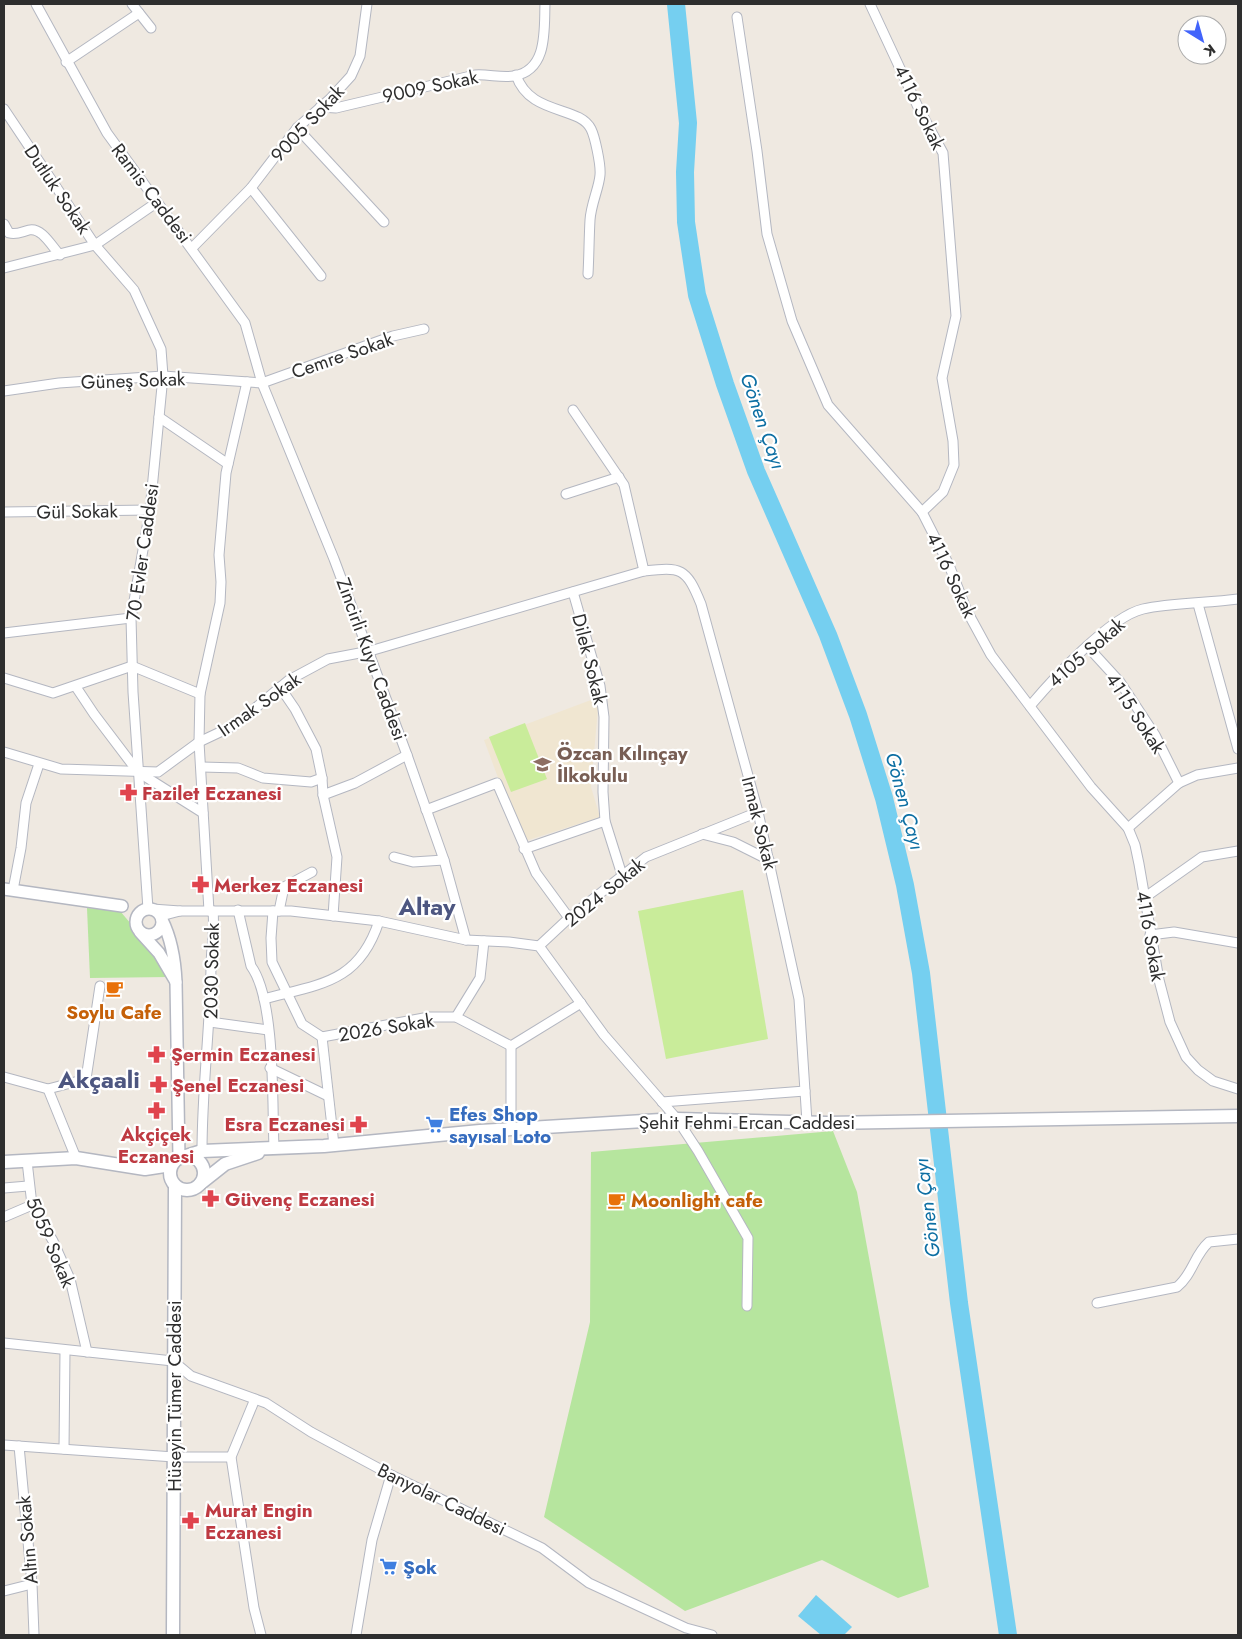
<svg xmlns="http://www.w3.org/2000/svg" width="1242" height="1639" viewBox="0 0 1242 1639" font-family="Jost,sans-serif">
<rect width="100%" height="100%" fill="#efe9e1"/>
<path fill="#f0e6d1" d="M599,697L591,787L600,817L522,842L484,740Z"/>
<g fill="#b6e59e">
<path d="M87,908L120,911L148,944L169,977L90,978Z"/>
<path d="M833,1131L857,1192L929,1587L898,1598L822,1560L685,1611L544,1517L590,1322L591,1152Z"/>
</g>
<g fill="#c9ec9a">
<path d="M525,723L547,779L511,792L489,737Z"/>
<path d="M743,890L768,1039L666,1059L638,911Z"/>
</g>
<path fill="#75cff0" d="M816,1595L852,1627L844,1635H821L798,1616Z"/>
<g fill="none" stroke-linecap="round" stroke-linejoin="round">
<path stroke="#75cff0" stroke-width="18" d="M676,4L688,123L685,172L686,222L697,295L725,384L756,471L828,635L858,715L884,798L905,885L921,973L959,1303L1008,1635"/>
<defs>
<g id="minor">
<path d="M36,4L107,133L245,323L262,383L334,559L407,755L444,860L466,940"/>
<path d="M132,4L151,28"/>
<path d="M870,4L918,107L943,153L956,316L942,378L953,441L954,465L943,492L922,512L949,565L967,611L991,655L1091,787L1128,828L1135,845L1139,864L1159,980L1170,1022L1186,1057L1198,1070L1213,1081L1238,1089"/>
<path d="M737,17L757,151L767,234L792,321L828,405L922,512"/>
<path d="M66,62L139,13"/>
<path d="M516,75C530,116 579,105 591,129C595,137 601,165 600,175C599,188 591,204 590,220C589,238 589,256 588,274"/>
<path d="M320,107L336,108L475,75C488,74 501,78 514,76C548,70 544,30 545,4"/>
<path d="M4,109L95,245L134,290L161,349L163,376L150,510L131,618L133,692L148,909"/>
<path d="M297,128L384,222"/>
<path d="M251,188L321,276"/>
<path d="M4,224L9,233C17,235 21,232 29,230C42,227 52,247 60,255"/>
<path d="M192,248L251,188L297,128L330,99L351,76L360,56L367,4"/>
<path d="M4,268L95,245L156,203"/>
<path d="M4,391L59,383L163,376L262,383L393,336L424,329"/>
<path d="M573,410L624,485L644,571"/>
<path d="M159,417L228,464"/>
<path d="M566,494L619,477"/>
<path d="M4,512L150,510"/>
<path d="M573,592L600,686L604,717L603,792L605,821L622,875"/>
<path d="M1198,604L1238,749"/>
<path d="M4,633L131,618"/>
<path d="M1087,646L1120,682L1155,735L1179,783"/>
<path d="M4,678L53,693L132,666L200,694"/>
<path d="M76,687L94,714L138,772L203,813"/>
<path d="M280,687L295,709L316,749L322,778L323,795L337,857L333,916"/>
<path d="M1030,706C1053,679 1109,617 1143,609C1170,603 1209,603 1238,599"/>
<path d="M4,752L61,769L158,772L199,742L235,725L289,680L328,659L370,651L644,571C681,567 686,567 701,604L758,812L799,999L807,1122"/>
<path d="M202,767L238,768L263,778L311,782L322,778"/>
<path d="M323,795L355,783L407,755"/>
<path d="M426,810L497,783L536,873L569,918"/>
<path d="M1128,828L1179,783L1197,775L1238,768"/>
<path d="M702,834L733,842L769,860"/>
<path d="M524,849L605,821"/>
<path d="M394,857L413,862L444,860"/>
<path d="M13,890L21,848L26,803L39,764"/>
<path d="M1144,898L1202,857L1238,851"/>
<path d="M152,909L180,911L161,916"/>
<path d="M238,910L251,966C276,1000 272,1105 274,1148"/>
<path d="M180,911H291L379,921L466,940L509,942L539,946L604,1035L677,1119L698,1151L748,1238L747,1306"/>
<path d="M209,911L199,742L200,694L220,603L221,582L219,555L226,473L247,382"/>
<path d="M273,911L271,938L272,962L302,1024L322,1037"/>
<path d="M279,911L284,887L312,872"/>
<path d="M1150,935L1174,932L1238,943"/>
<path d="M539,946L569,918L646,857L758,812"/>
<path d="M264,999C320,984 359,983 379,921"/>
<path d="M456,1017L480,978L484,941"/>
<path d="M210,1022L268,1030"/>
<path d="M322,1037L429,1017H456L511,1046L581,1003"/>
<path d="M322,1037L334,1145"/>
<path d="M270,1068L328,1096"/>
<path d="M4,1077L48,1089L86,1079L100,986"/>
<path d="M48,1089L76,1158"/>
<path d="M662,1102L805,1091"/>
<path d="M511,1129V1046"/>
<path d="M202,1151C202,1089 210,1029 211,968C211,948 215,931 213,911"/>
<path d="M27,1161L32,1205L53,1241L70,1279L87,1352"/>
<path d="M4,1188L28,1186"/>
<path d="M4,1217L32,1205"/>
<path d="M1097,1303L1177,1287C1193,1274 1194,1255 1209,1242L1238,1239"/>
<path d="M4,1343L173,1361L191,1376L266,1403L311,1432L391,1475L542,1548L589,1583L686,1628L712,1635"/>
<path d="M255,1399L231,1457L254,1608L261,1635"/>
<path d="M4,1445L174,1457H231"/>
<path d="M19,1446L32,1584L34,1635"/>
<path d="M64,1449L65,1351"/>
<path d="M4,1591L32,1584"/>
<path d="M356,1635L372,1540L391,1475"/>
</g>
<g id="tertiary">
<path d="M4,889L122,906"/>
<circle cx="149" cy="922" r="13"/>
<path d="M140,932L159,953L176,982C175,960 172,940 162,920"/>
<path d="M176,982L179,1158"/>
</g>
<g id="secondary">
<circle cx="187" cy="1173" r="17"/>
<path d="M186,1156L202,1151L324,1146L480,1131L677,1119L827,1123L1238,1116"/>
<path d="M4,1162L76,1158L145,1169L171,1165"/>
<path d="M201,1183L225,1164L258,1153"/>
<path d="M173,1635L175,1186"/>
</g>
</defs>
<use href="#minor" stroke="#b4b7c1" stroke-width="11"/>
<use href="#tertiary" stroke="#b4b7c1" stroke-width="14"/>
<use href="#secondary" stroke="#b4b7c1" stroke-width="15"/>
<use href="#minor" stroke="#fff" stroke-width="9"/>
<use href="#tertiary" stroke="#fff" stroke-width="11"/>
<use href="#secondary" stroke="#fff" stroke-width="12"/>
</g>
<defs>
<symbol id="school-bare" viewBox="-9 -9 18 18"><path d="M0-5L7-2L0 1L-7-2ZM-4 1L0 2.5L4 1V4Q0 6-4 4Z" fill="#8d6e63" stroke="#fff" stroke-width="2.5" paint-order="stroke"/></symbol>
<symbol id="pharmacy-bare" viewBox="-9 -9 18 18"><path d="M-2-6h4v4h4v4h-4v4h-4v-4h-4v-4h4Z" fill="#e0444e" stroke="#fff" stroke-width="2.5" paint-order="stroke"/></symbol>
<symbol id="cafe-bare" viewBox="-9 -9 18 18"><path d="M-5.5-4.5H6V0H3Q3 3.5 0 3.5H-2.5Q-5.5 3.5-5.5 0ZM3-3.2v2h1.7v-2ZM-6 4.5H4V6H-6Z" fill="#e8710a" stroke="#fff" stroke-width="2.5" paint-order="stroke"/></symbol>
<symbol id="supermarket-bare" viewBox="-9 -9 18 18"><path d="M-6-5.5h2.5l.6 2H6L4.5 2H-2.5L-4.4-4H-6ZM-1.5 3.2a1.3 1.3 0 1 0 .1 0ZM3 3.2a1.3 1.3 0 1 0 .1 0Z" fill="#3f7fe0" stroke="#fff" stroke-width="2.5" paint-order="stroke"/></symbol>
</defs>
<g fill-rule="evenodd">
<use href="#school-bare" x="530" y="752" width="25" height="25"/>
<use href="#pharmacy-bare" x="116" y="780" width="25" height="25"/>
<use href="#pharmacy-bare" x="188" y="872" width="25" height="25"/>
<use href="#cafe-bare" x="102" y="976" width="25" height="25"/>
<use href="#pharmacy-bare" x="144" y="1042" width="25" height="25"/>
<use href="#pharmacy-bare" x="146" y="1072" width="25" height="25"/>
<use href="#pharmacy-bare" x="144" y="1098" width="25" height="25"/>
<use href="#pharmacy-bare" x="346" y="1112" width="25" height="25"/>
<use href="#supermarket-bare" x="422" y="1112" width="25" height="25"/>
<use href="#pharmacy-bare" x="198" y="1186" width="25" height="25"/>
<use href="#cafe-bare" x="604" y="1188" width="25" height="25"/>
<use href="#pharmacy-bare" x="178" y="1508" width="25" height="25"/>
<use href="#supermarket-bare" x="376" y="1554" width="25" height="25"/>
</g>
<g text-anchor="middle" stroke-width="4.5" stroke-linejoin="round" paint-order="stroke">
<g font-size="19" fill="#2e2e2e" stroke="#fff">
<text transform="translate(430 86) rotate(-12)" y="7">9009 Sokak</text>
<text transform="translate(920 107) rotate(64)" y="7">4116 Sokak</text>
<text transform="translate(307 123) rotate(-47)" y="7">9005 Sokak</text>
<text transform="translate(58 189) rotate(56)" y="7">Dutluk Sokak</text>
<text transform="translate(152 193) rotate(53)" y="7">Ramis Caddesi</text>
<text transform="translate(342 355) rotate(-19)" y="7">Cemre Sokak</text>
<text transform="translate(133 380) rotate(-2)" y="7">Güneş Sokak</text>
<text transform="translate(77 511) rotate(-1)" y="7">Gül Sokak</text>
<text transform="translate(142 552) rotate(-82)" y="7">70 Evler Caddesi</text>
<text transform="translate(952 575) rotate(65)" y="7">4116 Sokak</text>
<text transform="translate(1086 652) rotate(-41)" y="7">4105 Sokak</text>
<text transform="translate(372 659) rotate(70)" y="7">Zincirli Kuyu Caddesi</text>
<text transform="translate(590 659) rotate(76)" y="7">Dilek Sokak</text>
<text transform="translate(259 704) rotate(-35)" y="7">Irmak Sokak</text>
<text transform="translate(1136 713) rotate(57)" y="7">4115 Sokak</text>
<text transform="translate(760 823) rotate(76)" y="7">Irmak Sokak</text>
<text transform="translate(604 892) rotate(-39)" y="7">2024 Sokak</text>
<text transform="translate(1151 936) rotate(80)" y="7">4116 Sokak</text>
<text transform="translate(211 971) rotate(-89)" y="7">2030 Sokak</text>
<text transform="translate(386 1027) rotate(-9)" y="7">2026 Sokak</text>
<text x="747" y="1129">Şehit Fehmi Ercan Caddesi</text>
<text transform="translate(51 1242) rotate(67)" y="7">5059 Sokak</text>
<text transform="translate(174 1396) rotate(-90)" y="7">Hüseyin Tümer Caddesi</text>
<text transform="translate(442 1499) rotate(26)" y="7">Banyolar Caddesi</text>
<text transform="translate(27 1540) rotate(-95)" y="7">Altın Sokak</text>
</g>
<g font-size="19" font-weight="bold" fill="#785e54" stroke="#fff" text-anchor="start">
<text x="557" y="760">Özcan Kılınçay<tspan x="557" dy="22">İlkokulu</tspan></text>
</g>
<g font-size="19" font-weight="bold" fill="#be3a42" stroke="#fff" text-anchor="start">
<text x="142" y="800">Fazilet Eczanesi</text>
<text x="214" y="892">Merkez Eczanesi</text>
<text x="171" y="1061">Şermin Eczanesi</text>
<text x="172" y="1092">Şenel Eczanesi</text>
<text x="345" y="1131" text-anchor="end">Esra Eczanesi</text>
<text x="156" y="1141" text-anchor="middle">Akçiçek<tspan x="156" dy="22">Eczanesi</tspan></text>
<text x="225" y="1206">Güvenç Eczanesi</text>
<text x="205" y="1517">Murat Engin<tspan x="205" dy="22">Eczanesi</tspan></text>
</g>
<g font-size="19" font-weight="bold" fill="#c56008" stroke="#fff">
<text x="114" y="1019">Soylu Cafe</text>
<text x="631" y="1207" text-anchor="start">Moonlight cafe</text>
</g>
<g font-size="19" font-weight="bold" fill="#366cbe" stroke="#fff" text-anchor="start">
<text x="449" y="1121">Efes Shop<tspan x="449" dy="22">sayısal Loto</tspan></text>
<text x="403" y="1574">Şok</text>
</g>
<g font-size="20" font-style="italic" fill="#0d6fa3" stroke="#fff">
<text transform="translate(763 421) rotate(71)" y="7">Gönen Çayı</text>
<text transform="translate(905 801) rotate(75)" y="7">Gönen Çayı</text>
<text transform="translate(927 1208) rotate(-97)" y="7">Gönen Çayı</text>
</g>
<g font-size="24" font-weight="bold" fill="#4d5680" stroke="#fff">
<text x="427" y="915">Altay</text>
<text x="99" y="1088">Akçaali</text>
</g>
</g>
<rect width="1242" height="1639" fill="none" stroke="#2e2e2e" stroke-width="10"/>
<g transform="translate(1202 40) rotate(143)"><circle r="24" fill="#ffffff" stroke="#ababab"/>
<path d="M0-4L9 19L0 12L-9 19Z" fill="#4264fb"/>
<text y="-8" font-size="14" font-weight="bold" text-anchor="middle" fill="#2e2e2e">K</text>
</g>
</svg>
